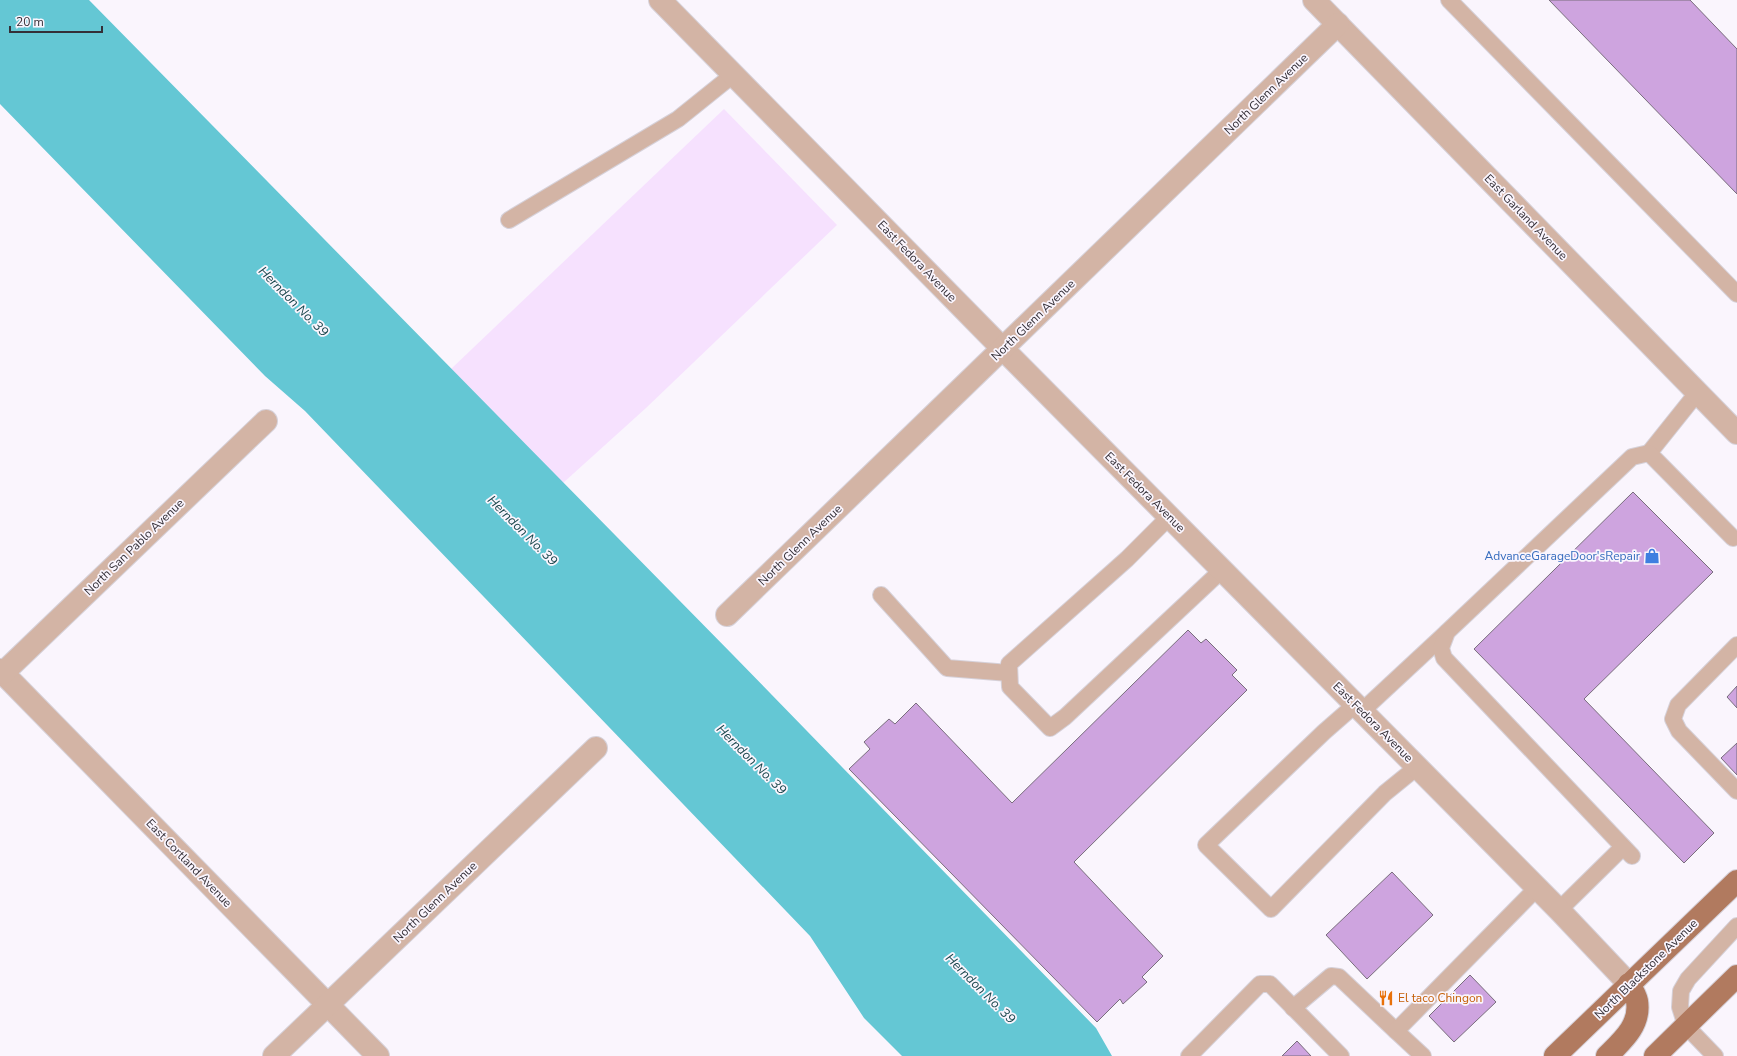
<svg xmlns="http://www.w3.org/2000/svg" width="1737" height="1056" viewBox="0 0 1737 1056" font-family="'Nunito Sans',sans-serif">
<rect width="100%" height="100%" fill="#faf5fd"/>
<path fill="#f6e1fe" d="M724,109L837,225L646,408L563,483L451,369Z"/>
<path fill="#64c7d4" d="M0,0H89L733,655L1096,1028L1112,1056H902L864,1018L810,936L305,411L265,376L0,104Z"/>
<g fill="#cea4df" stroke="#796d7d">
<path d="M1549,0H1690L1737,49V194Z"/>
<path d="M1633,492L1713,572L1584,699L1714,833L1684,863L1474,649Z"/>
<path d="M1188,630L1201,643L1206,639L1237,670L1232,675L1247,690L1074,862L1163,956L1142,977L1147,982L1123,1004L1120,999L1097,1022L849,769L870,749L864,742L889,719L895,724L916,703L1012,803Z"/>
<path d="M1737,686V708L1727,697Z"/>
<path d="M1737,743V775L1721,758Z"/>
<path d="M1392,872L1433,915L1367,979L1326,935Z"/>
<path d="M1470,975L1496,1002L1454,1042L1429,1016Z"/>
<path d="M1297,1041L1311,1056H1282Z"/>
</g>
<g fill="none" stroke-linecap="round" stroke-linejoin="round">
<defs>
<g id="service">
<path d="M1449,0L1737,294"/>
<path d="M509,220L678,119L734,74"/>
<path d="M1649,453L1697,393"/>
<path d="M1169,517L1127,559L1009,664L1010,687L1050,728L1065,717L1222,570"/>
<path d="M881,595L947,668L1009,673"/>
<path d="M1737,645L1678,705L1673,719L1679,731L1737,791"/>
<path d="M1356,704L1324,732L1206,845L1271,909L1385,793L1417,767"/>
<path d="M1362,711L1446,633"/>
<path d="M1632,856L1444,658L1441,648L1447,632L1632,457L1649,453L1733,538"/>
<path d="M1559,910L1623,847"/>
<path d="M1293,1008L1331,976L1339,977L1396,1031"/>
<path d="M1189,1056L1260,984H1270L1341,1056"/>
<path d="M1423,1056L1396,1031L1537,888"/>
<path d="M1715,1056L1686,1026L1680,1007L1681,991L1688,979L1737,926"/>
</g>
<g id="minor">
<path d="M660,0L1003,349L1559,910L1629,984"/>
<path d="M1314,0L1737,433"/>
<path d="M727,615L1338,24"/>
<path d="M0,670L378,1056"/>
<path d="M3,673L266,421"/>
<path d="M274,1056L596,748"/>
</g>
<g id="primary">
<path d="M1555,1056L1737,881"/>
<path d="M1607,1056C1622,1041 1641,1025 1637,1001C1636,996 1632,989 1629,984"/>
<path d="M1655,1056L1737,976"/>
</g>
</defs>
<use href="#service" stroke="#d6d1d9" stroke-width="18"/>
<use href="#minor" stroke="#d6d1d9" stroke-width="24"/>
<use href="#primary" stroke="#d6d1d9" stroke-width="24"/>
<use href="#service" stroke="#d3b4a5" stroke-width="16"/>
<use href="#minor" stroke="#d3b4a5" stroke-width="22"/>
<use href="#primary" stroke="#b17a5f" stroke-width="22"/>
</g>
<defs>
<symbol id="shop-bare" viewBox="-9 -9 18 18"><path d="M-5-2.5h2.3a2.7 3.5 0 0 1 5.4 0H5L5.5 6h-11ZM-1.5-2.5h3a1.5 2.3 0 0 0-3 0Z" fill="#3f7fe0" stroke="#faf5fd" stroke-width="2.5" paint-order="stroke"/></symbol>
<symbol id="restaurant-bare" viewBox="-9 -9 18 18"><path d="M-5-6h1v4h1v-4h1v4h1v-4h1v5L-1.5 .5V6h-2V.5L-5-1ZM5-6V6H3V1.5H1.5Q1.5-4 5-6Z" fill="#e8710a" stroke="#faf5fd" stroke-width="2.5" paint-order="stroke"/></symbol>
</defs>
<g fill-rule="evenodd">
<use href="#shop-bare" x="1641" y="545" width="22" height="22"/>
<use href="#restaurant-bare" x="1375" y="987" width="22" height="22"/>
</g>
<g text-anchor="middle" stroke-width="3.5" stroke-linejoin="round" paint-order="stroke">
<g font-size="12" fill="#342f37" stroke="#faf5fd">
<text transform="translate(1266 94) rotate(-44)" y="4">North Glenn Avenue</text>
<text transform="translate(1526 217) rotate(46)" y="4">East Garland Avenue</text>
<text transform="translate(917 261) rotate(46)" y="4">East Fedora Avenue</text>
<text transform="translate(1033 320) rotate(-44)" y="4">North Glenn Avenue</text>
<text transform="translate(1145 492) rotate(45)" y="4">East Fedora Avenue</text>
<text transform="translate(800 545) rotate(-44)" y="4">North Glenn Avenue</text>
<text transform="translate(134 547) rotate(-44)" y="4">North San Pablo Avenue</text>
<text transform="translate(1373 722) rotate(45)" y="4">East Fedora Avenue</text>
<text transform="translate(189 863) rotate(46)" y="4">East Cortland Avenue</text>
<text transform="translate(435 902) rotate(-44)" y="4">North Glenn Avenue</text>
<text transform="translate(1646 969) rotate(-44)" y="4">North Blackstone Avenue</text>
</g>
<g font-size="12" fill="#366cbe" stroke="#faf5fd" text-anchor="end">
<text x="1640" y="560">AdvanceGarageDoor'sRepair</text>
</g>
<g font-size="12" fill="#c56008" stroke="#faf5fd" text-anchor="start">
<text x="1398" y="1002">El taco Chingon</text>
</g>
<g font-size="13" font-style="italic" fill="#19464c" stroke="#faf5fd">
<text transform="translate(294 301) rotate(45)" y="5">Herndon No. 39</text>
<text transform="translate(523 530) rotate(45)" y="5">Herndon No. 39</text>
<text transform="translate(752 759) rotate(45)" y="5">Herndon No. 39</text>
<text transform="translate(981 988) rotate(45)" y="5">Herndon No. 39</text>
</g>
</g>
<path d="M10 26v6h92v-6" fill="none" stroke="#342f37" stroke-width="2"/>
<text x="16" y="26" font-size="12" fill="#342f37" stroke="#faf5fd" stroke-width="3" paint-order="stroke">20 m</text>
</svg>
